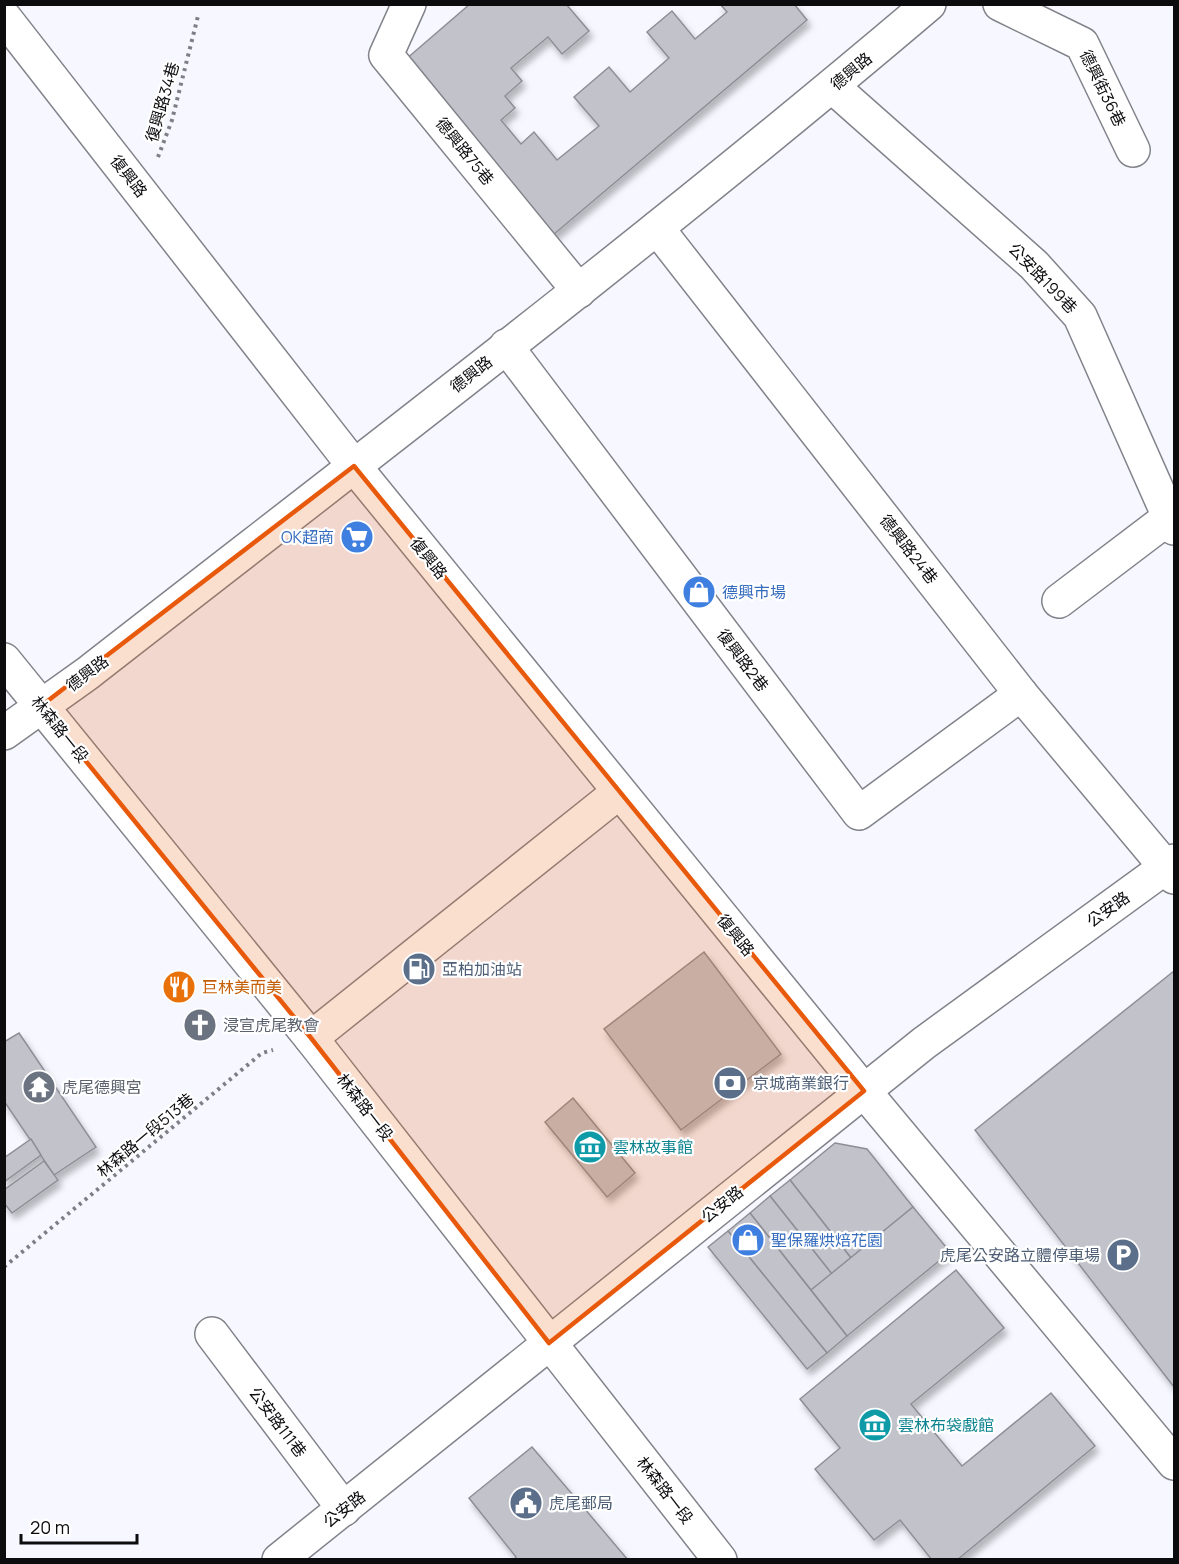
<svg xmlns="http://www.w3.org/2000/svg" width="1179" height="1564" viewBox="0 0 1179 1564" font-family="Manrope,'Noto Sans TC',sans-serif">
<defs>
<filter id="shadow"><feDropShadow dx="3.5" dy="6" stdDeviation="3" flood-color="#0004"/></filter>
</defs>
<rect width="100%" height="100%" fill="#f6f7ff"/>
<g fill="#c2c3ca" stroke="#8e8f96" stroke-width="1.5" filter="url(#shadow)">
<path d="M470,4H566L589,31L562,54L548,37L511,68L522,81L505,96L515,108L501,120L521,144L534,132L557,160L599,126L574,97L609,67L630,92L669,58L647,32L672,11L695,39L727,12L720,4H794L807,20L553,235L405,60Z"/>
<path d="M704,952L781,1054L681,1130L604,1029Z"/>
<path d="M1174,971V1387L975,1130Z"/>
<path d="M19,1033L96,1147L54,1175L4,1101V1042Z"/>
<path d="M573,1098L635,1173L607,1197L545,1122Z"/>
<path d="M31,1139L41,1155L4,1182V1158Z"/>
<path d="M835,1143L867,1149L913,1207L851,1258L790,1180Z"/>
<path d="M44,1161L58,1180L12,1213L4,1203V1190Z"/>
<path d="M790,1180L851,1258L832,1274L770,1196Z"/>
<path d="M770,1196L832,1274L811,1290L750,1213Z"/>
<path d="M913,1207L950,1252L847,1336L811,1290Z"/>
<path d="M750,1213L847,1336L827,1353L728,1231Z"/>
<path d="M728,1231L827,1353L807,1369L708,1247Z"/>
<path d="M956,1270L1004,1328L911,1404L962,1466L1051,1393L1095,1446L957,1560H932L900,1520L874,1540L815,1469L840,1448L800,1399Z"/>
<path d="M532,1447L584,1508L628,1560H514L516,1557L469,1498Z"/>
</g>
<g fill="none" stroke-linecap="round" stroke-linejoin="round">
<defs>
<g id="minor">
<path d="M409,4L386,55L579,291"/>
<path d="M1000,4L1082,44L1133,150"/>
<path d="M4,17L354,466L864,1091L1174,1463"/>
<path d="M833,87L1034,265L1080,316L1174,528"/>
<path d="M657,228L1021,694L1174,877"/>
<path d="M506,346L859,813L1021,694"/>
<path d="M1059,601L1171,516"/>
<path d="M4,733L88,673C370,453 656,236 929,4"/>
<path d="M311,1038L619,792"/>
<path d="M212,1334L344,1509"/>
<path d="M279,1560L924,1043L1174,861"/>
</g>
<path id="major" d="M4,660L311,1038L720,1560"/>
</defs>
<use href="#minor" stroke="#82838a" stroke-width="36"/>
<use href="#major" stroke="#82838a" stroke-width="36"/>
<g stroke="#7e7f84" stroke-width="4" stroke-dasharray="3 4.5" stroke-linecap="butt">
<path d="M158,157L172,120L198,16"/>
<path d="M4,1267L262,1053L273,1050"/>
</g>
<use href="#minor" stroke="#fff" stroke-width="33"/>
<use href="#major" stroke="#fff" stroke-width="33"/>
</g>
<path fill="#e8590c" fill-opacity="0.2" stroke="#e8590c" stroke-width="4.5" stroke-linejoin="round" d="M354,466L864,1091L549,1343L311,1038L41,706Z"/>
<defs>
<symbol id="supermarket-disc" viewBox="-11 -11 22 22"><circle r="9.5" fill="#3f7fe0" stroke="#fff"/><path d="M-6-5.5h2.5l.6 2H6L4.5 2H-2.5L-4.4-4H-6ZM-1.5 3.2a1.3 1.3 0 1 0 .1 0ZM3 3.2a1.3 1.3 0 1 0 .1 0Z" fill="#fff"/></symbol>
<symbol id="shop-disc" viewBox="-11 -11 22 22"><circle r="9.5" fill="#3f7fe0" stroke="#fff"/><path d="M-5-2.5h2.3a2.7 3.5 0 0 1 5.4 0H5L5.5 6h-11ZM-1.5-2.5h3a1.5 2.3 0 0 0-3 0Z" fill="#fff"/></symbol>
<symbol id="fuel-disc" viewBox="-11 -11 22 22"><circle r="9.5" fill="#5c6f8a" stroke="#fff"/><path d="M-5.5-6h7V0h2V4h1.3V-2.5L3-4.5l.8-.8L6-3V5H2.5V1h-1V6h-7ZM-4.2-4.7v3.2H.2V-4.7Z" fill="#fff"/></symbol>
<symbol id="restaurant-disc" viewBox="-11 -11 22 22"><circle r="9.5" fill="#e8710a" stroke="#fff"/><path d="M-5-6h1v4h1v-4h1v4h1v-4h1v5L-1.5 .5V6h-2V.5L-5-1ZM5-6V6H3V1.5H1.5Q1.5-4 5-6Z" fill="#fff"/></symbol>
<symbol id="church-disc" viewBox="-11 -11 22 22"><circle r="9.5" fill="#6b7280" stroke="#fff"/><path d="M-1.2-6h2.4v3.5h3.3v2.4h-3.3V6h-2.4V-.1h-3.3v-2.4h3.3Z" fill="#fff"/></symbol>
<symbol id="bank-disc" viewBox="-11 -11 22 22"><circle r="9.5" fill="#5c6f8a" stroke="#fff"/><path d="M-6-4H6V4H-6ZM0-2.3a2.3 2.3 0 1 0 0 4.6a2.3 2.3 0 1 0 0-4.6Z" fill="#fff"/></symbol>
<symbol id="temple-disc" viewBox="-11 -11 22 22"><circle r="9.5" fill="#6b7280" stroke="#fff"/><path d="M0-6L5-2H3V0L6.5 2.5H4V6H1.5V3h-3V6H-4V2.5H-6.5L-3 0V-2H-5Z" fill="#fff"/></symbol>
<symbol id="museum-disc" viewBox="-11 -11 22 22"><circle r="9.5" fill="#0f9aa8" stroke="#fff"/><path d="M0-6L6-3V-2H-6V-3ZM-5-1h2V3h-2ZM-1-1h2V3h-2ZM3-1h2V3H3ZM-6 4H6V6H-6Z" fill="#fff"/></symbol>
<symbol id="parking-disc" viewBox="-11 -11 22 22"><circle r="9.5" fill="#5c6f8a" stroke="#fff"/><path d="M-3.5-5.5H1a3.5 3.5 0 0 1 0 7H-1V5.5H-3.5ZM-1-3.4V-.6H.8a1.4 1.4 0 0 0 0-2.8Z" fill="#fff"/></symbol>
<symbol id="civic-disc" viewBox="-11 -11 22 22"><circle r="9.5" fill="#5c6f8a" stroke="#fff"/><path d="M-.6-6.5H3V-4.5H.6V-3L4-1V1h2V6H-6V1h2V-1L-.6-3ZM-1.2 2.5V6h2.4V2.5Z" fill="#fff"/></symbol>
</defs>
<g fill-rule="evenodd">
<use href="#supermarket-disc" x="338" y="518" width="38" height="38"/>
<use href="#shop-disc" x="680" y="573" width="38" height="38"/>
<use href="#fuel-disc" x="400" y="950" width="38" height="38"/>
<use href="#restaurant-disc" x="160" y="968" width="38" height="38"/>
<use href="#church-disc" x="181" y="1006" width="38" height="38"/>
<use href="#bank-disc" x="711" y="1064" width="38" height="38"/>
<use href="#temple-disc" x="20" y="1068" width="38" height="38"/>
<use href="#museum-disc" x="571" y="1128" width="38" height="38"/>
<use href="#shop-disc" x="729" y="1221" width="38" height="38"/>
<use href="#parking-disc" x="1104" y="1236" width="38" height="38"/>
<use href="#museum-disc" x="856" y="1406" width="38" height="38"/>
<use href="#civic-disc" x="507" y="1484" width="38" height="38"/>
</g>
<g text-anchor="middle" stroke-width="4.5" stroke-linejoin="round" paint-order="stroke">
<g font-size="16" fill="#0c0c0f" stroke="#fff">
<text transform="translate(851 71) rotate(-40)" y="6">德興路</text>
<text transform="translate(1103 88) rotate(64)" y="6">德興街36巷</text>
<text transform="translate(162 102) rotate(-74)" y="6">復興路34巷</text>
<text transform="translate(465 151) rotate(51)" y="6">德興路75巷</text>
<text transform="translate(129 176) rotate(52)" y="6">復興路</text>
<text transform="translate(1043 278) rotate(46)" y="6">公安路199巷</text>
<text transform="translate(471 374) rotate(-38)" y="6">德興路</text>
<text transform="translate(909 549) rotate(52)" y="6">德興路24巷</text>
<text transform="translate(429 558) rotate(51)" y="6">復興路</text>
<text transform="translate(743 660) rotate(53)" y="6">復興路2巷</text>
<text transform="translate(87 673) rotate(-37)" y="6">德興路</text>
<text transform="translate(60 729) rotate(51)" y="6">林森路一段</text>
<text transform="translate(1108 909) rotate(-36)" y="6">公安路</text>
<text transform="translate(736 935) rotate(51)" y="6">復興路</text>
<text transform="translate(365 1107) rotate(52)" y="6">林森路一段</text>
<text transform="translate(145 1135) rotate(-40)" y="6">林森路一段513巷</text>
<text transform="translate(722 1204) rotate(-39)" y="6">公安路</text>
<text transform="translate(278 1422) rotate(53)" y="6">公安路111巷</text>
<text transform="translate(665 1490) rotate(52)" y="6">林森路一段</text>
<text transform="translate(344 1509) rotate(-38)" y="6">公安路</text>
</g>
<g font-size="16" fill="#366cbe" stroke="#fff" text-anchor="start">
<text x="334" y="543" text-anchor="end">OK超商</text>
<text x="722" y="598">德興市場</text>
<text x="771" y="1246">聖保羅烘焙花園</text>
</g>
<g font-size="16" fill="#4e5e75" stroke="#fff" text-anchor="start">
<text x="442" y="975">亞柏加油站</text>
<text x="753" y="1089">京城商業銀行</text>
<text x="1100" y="1261" text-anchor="end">虎尾公安路立體停車場</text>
<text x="549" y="1509">虎尾郵局</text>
</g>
<g font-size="16" fill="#c56008" stroke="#fff" text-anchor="start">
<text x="202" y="993">巨林美而美</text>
</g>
<g font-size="16" fill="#5b616d" stroke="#fff" text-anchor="start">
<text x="223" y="1031">浸宣虎尾教會</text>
<text x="62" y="1093">虎尾德興宮</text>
</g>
<g font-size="16" fill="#0d838f" stroke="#fff" text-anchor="start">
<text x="613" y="1153">雲林故事館</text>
<text x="898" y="1431">雲林布袋戲館</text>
</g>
</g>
<rect width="1179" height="1564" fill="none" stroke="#0c0c0f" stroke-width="12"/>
<path d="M21 1534v9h116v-9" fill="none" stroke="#0c0c0f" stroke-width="3"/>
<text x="30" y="1534" font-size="18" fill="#0c0c0f" stroke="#ffffff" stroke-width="4.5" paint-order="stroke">20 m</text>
</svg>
